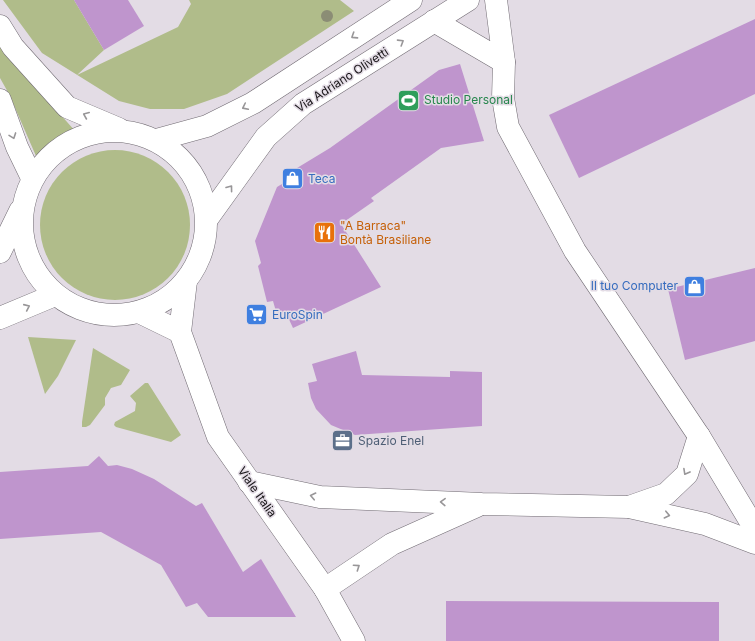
<svg xmlns="http://www.w3.org/2000/svg" width="755" height="641" viewBox="0 0 755 641" font-family="Inter,sans-serif">
<rect width="100%" height="100%" fill="#e3dce5"/>
<g fill="#b0bc8a">
<path d="M3,0H74L104,50L77,75L178,27L191,4L189,0H340L354,11L227,94L184,109H150L119,101L42,53Z"/>
<path d="M0,47L76,132L36,156L9,94L0,78Z"/>
<circle cx="115" cy="225" r="75"/>
<path d="M28,337L76,340L58,376L45,394Z"/>
<path d="M93,348L130,370L121,385L111,388L105,398V405L90,425L86,427H82V422Z"/>
<path d="M145,383H148L181,435L171,442L116,427L114,425L115,422L135,411L136,403L130,396Z"/>
</g>
<g fill="#bf95cd">
<path d="M74,0H128L144,26L104,50Z"/>
<path d="M755,19V94L579,178L549,115Z"/>
<path d="M460,64L484,141L441,148L371,198L374,201L341,224L381,287L293,328L286,313L277,315L273,301L267,302L258,266L261,263L255,241L277,187L300,173L297,168L330,148L439,70Z"/>
<path d="M755,268V341L685,360L668,289Z"/>
<path d="M356,351L362,375L450,377V371L482,372V426L355,435L331,425L316,409L311,398L308,383L317,381L312,364Z"/>
<path d="M99,456L108,466L117,465L132,469L154,479L196,506L202,503L243,572L261,559L296,617H208L197,603L186,607L161,565L101,532L0,539V472L88,466Z"/>
<path d="M446,601L719,602V641H446Z"/>
</g>
<g fill="none" stroke-linecap="round" stroke-linejoin="round">
<defs>
<g id="street">
<path d="M434,21L504,62L496,0"/>
<path d="M504,62L503,98L508,127L575,251L699,436L755,529"/>
<path d="M186,281L180,332L218,437L325,589L354,641"/>
<path d="M139,312L180,332"/>
<path d="M249,482L320,497L482,504L629,507L705,524L755,543"/>
<path d="M629,507L666,494L687,474L699,436"/>
<path d="M325,589L392,544L477,506"/>
</g>
<g id="secondary">
<path d="M0,26L13,47L67,107L119,129"/>
<path d="M0,100L17,147L32,178"/>
<circle cx="114" cy="223" r="92"/>
<path d="M156,140L207,126L253,103L411,0"/>
<path d="M207,219L266,137L303,104L468,0"/>
<path d="M0,252L20,211"/>
<path d="M0,318L55,295"/>
</g>
</defs>
<use href="#street" stroke="#716b73" stroke-width="23"/>
<use href="#secondary" stroke="#716b73" stroke-width="23"/>
<use href="#street" stroke="#fff" stroke-width="22"/>
<use href="#secondary" stroke="#fff" stroke-width="22"/>
</g>
<circle fill="#8b8d75" cx="327" cy="16" r="6"/>
<defs><path id="oneway-chevron" d="M-2-3.5L2.5 0L-2 3.5" fill="none" stroke-width="1.6" stroke-linecap="round" stroke-linejoin="round"/></defs>
<g stroke="#989698">
<use href="#oneway-chevron" transform="translate(354 36) rotate(147)"/>
<use href="#oneway-chevron" transform="translate(401 42) rotate(-32)"/>
<use href="#oneway-chevron" transform="translate(245 107) rotate(154)"/>
<use href="#oneway-chevron" transform="translate(86 115) rotate(-157)"/>
<use href="#oneway-chevron" transform="translate(13 136) rotate(70)"/>
<use href="#oneway-chevron" transform="translate(230 188) rotate(-53)"/>
<use href="#oneway-chevron" transform="translate(27 307) rotate(-24)"/>
<use href="#oneway-chevron" transform="translate(686 472) rotate(119)"/>
<use href="#oneway-chevron" transform="translate(313 496) rotate(-168)"/>
<use href="#oneway-chevron" transform="translate(443 502) rotate(-178)"/>
<use href="#oneway-chevron" transform="translate(667 515) rotate(13)"/>
<use href="#oneway-chevron" transform="translate(357 567) rotate(-34)"/>
</g>
<defs>
<symbol id="stadium-square" viewBox="-11 -11 22 22"><rect x="-9" y="-9" width="18" height="18" rx="4" fill="#2e9e5b" stroke="#e3dce5"/><path d="M0-5a6.5 5 0 1 0 0 10a6.5 5 0 1 0 0-10ZM-3.5-1.8h7v3.6h-7Z" fill="#fff"/></symbol>
<symbol id="shop-square" viewBox="-11 -11 22 22"><rect x="-9" y="-9" width="18" height="18" rx="4" fill="#3f7fe0" stroke="#e3dce5"/><path d="M-5-2.5h2.3a2.7 3.5 0 0 1 5.4 0H5L5.5 6h-11ZM-1.5-2.5h3a1.5 2.3 0 0 0-3 0Z" fill="#fff"/></symbol>
<symbol id="restaurant-square" viewBox="-11 -11 22 22"><rect x="-9" y="-9" width="18" height="18" rx="4" fill="#e8710a" stroke="#e3dce5"/><path d="M-5-6h1v4h1v-4h1v4h1v-4h1v5L-1.5 .5V6h-2V.5L-5-1ZM5-6V6H3V1.5H1.5Q1.5-4 5-6Z" fill="#fff"/></symbol>
<symbol id="supermarket-square" viewBox="-11 -11 22 22"><rect x="-9" y="-9" width="18" height="18" rx="4" fill="#3f7fe0" stroke="#e3dce5"/><path d="M-6-5.5h2.5l.6 2H6L4.5 2H-2.5L-4.4-4H-6ZM-1.5 3.2a1.3 1.3 0 1 0 .1 0ZM3 3.2a1.3 1.3 0 1 0 .1 0Z" fill="#fff"/></symbol>
<symbol id="office-square" viewBox="-11 -11 22 22"><rect x="-9" y="-9" width="18" height="18" rx="4" fill="#5c6f8a" stroke="#e3dce5"/><path d="M-6-3h4V-5.5h4V-3h4V5H-6ZM-1-4.5V-3h2v-1.5ZM-6 0V1H6V0Z" fill="#fff"/></symbol>
</defs>
<g fill-rule="evenodd">
<use href="#stadium-square" x="396" y="88" width="25" height="25"/>
<use href="#shop-square" x="280" y="166" width="25" height="25"/>
<use href="#restaurant-square" x="312" y="220" width="25" height="25"/>
<use href="#shop-square" x="682" y="274" width="25" height="25"/>
<use href="#supermarket-square" x="244" y="302" width="25" height="25"/>
<use href="#office-square" x="330" y="428" width="25" height="25"/>
</g>
<g text-anchor="middle" stroke-width="3" stroke-linejoin="round" paint-order="stroke">
<g font-size="12" fill="#191619" stroke="#e3dce5">
<text transform="translate(342 80) rotate(-33)" y="4">Via Adriano Olivetti</text>
<text transform="translate(257 492) rotate(55)" y="4">Viale Italia</text>
</g>
<g font-size="12" fill="#27864d" stroke="#e3dce5" text-anchor="start">
<text x="424" y="104">Studio Personal</text>
</g>
<g font-size="12" fill="#366cbe" stroke="#e3dce5" text-anchor="start">
<text x="308" y="183">Teca</text>
<text x="678" y="290" text-anchor="end">Il tuo Computer</text>
<text x="272" y="319">EuroSpin</text>
</g>
<g font-size="12" fill="#c56008" stroke="#e3dce5" text-anchor="start">
<text x="340" y="230">"A Barraca"<tspan x="340" dy="14">Bontà Brasiliane</tspan></text>
</g>
<g font-size="12" fill="#4e5e75" stroke="#e3dce5" text-anchor="start">
<text x="358" y="445">Spazio Enel</text>
</g>
</g>
</svg>
